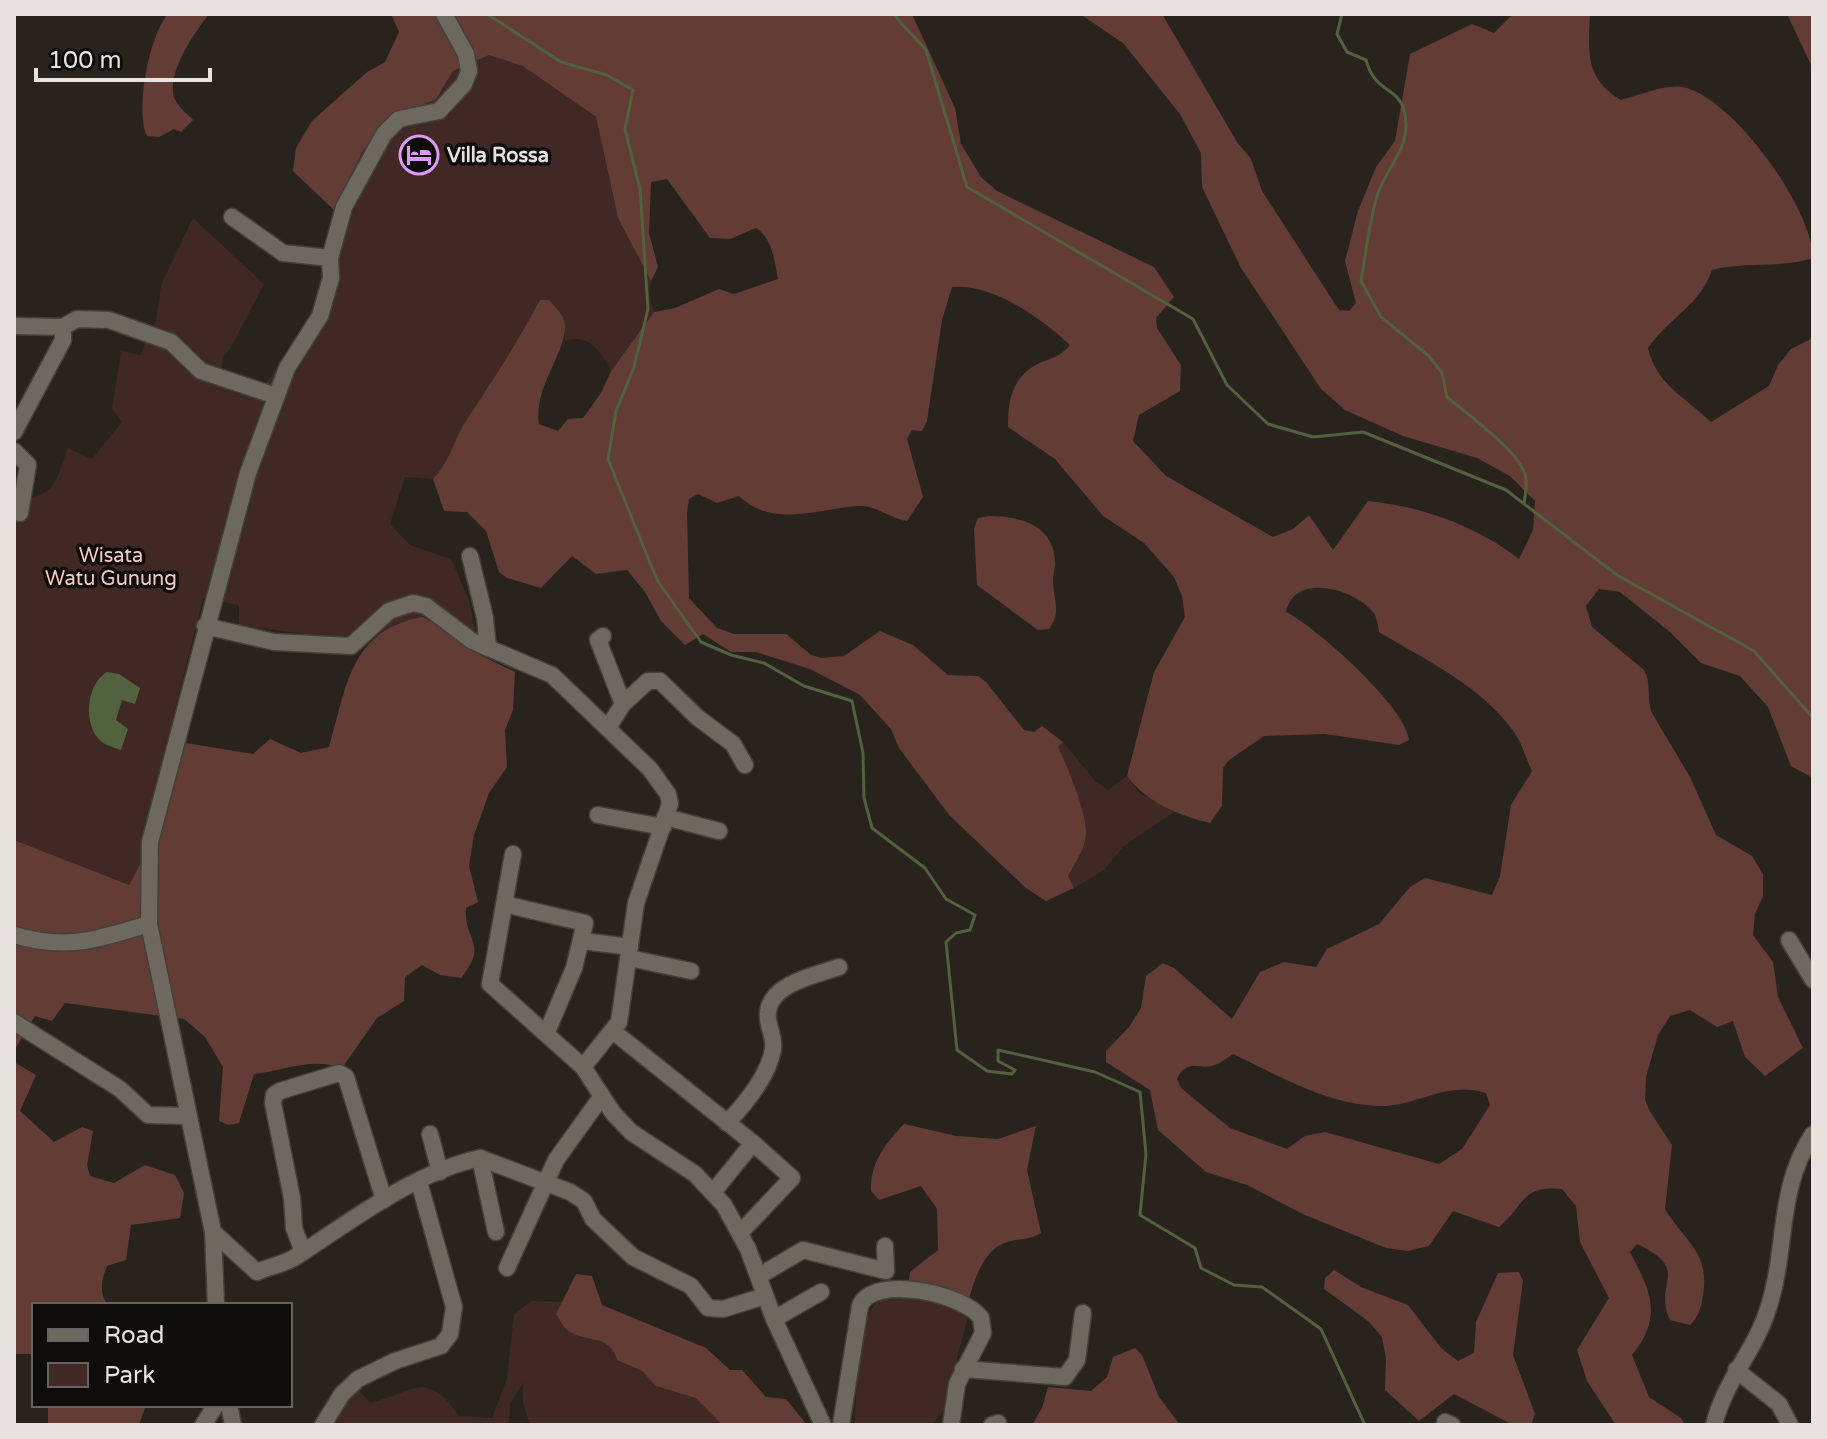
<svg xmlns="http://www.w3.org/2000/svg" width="1827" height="1439" viewBox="0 0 1827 1439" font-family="'Varela Round',sans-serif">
<rect width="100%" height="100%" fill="#28241d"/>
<g fill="#402824">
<path d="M489,55L523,66L596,117L618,218L651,281L649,294L654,312L611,371C601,352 589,333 565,341L564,318L509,359L466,420L444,468L433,479L405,477L390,524L410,545L451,559L469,600L480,655L463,639L375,636L359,652L342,639L239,625V605L203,598L147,822L143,859L129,885L14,840V503C58,492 53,488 68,448L92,459L122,422L112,409L121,351L140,355L156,321L161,285L193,218L264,284L230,349L223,357L222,372L263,387L295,344L323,293L334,210L362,152L395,117L435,99L453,71Z"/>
<path d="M1063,742L1095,781L1108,790L1127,776L1139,793L1175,811L1124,846L1103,871L1074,888L1068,876L1081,855L1079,806L1058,746Z"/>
<path d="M886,1292L951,1303L968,1317L944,1409L933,1425H855C858,1386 852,1319 886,1292Z"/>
<path d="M532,1301L563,1302L556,1314C560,1319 564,1328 568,1331C587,1343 610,1334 617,1360L642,1371L656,1386L696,1397L722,1425H530L523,1403V1382L510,1404L509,1425H336L343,1404L358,1389L370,1403C415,1392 426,1369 459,1416L492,1418L507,1379L514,1314Z"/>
</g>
<g fill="#633c36" fill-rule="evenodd">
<path d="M168,14H209C195,32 163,77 176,101C179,108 188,114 193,120L181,132L174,129L159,137L147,136C135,110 149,36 168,14Z"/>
<path d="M391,14H912L955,108L961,144L981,177L997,191L1154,267L1174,297L1156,318L1157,328L1181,365L1180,391L1139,415L1133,441L1166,476L1273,537L1293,529L1309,515L1333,550L1368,501C1421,506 1477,526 1519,559L1533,530L1535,501L1510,476L1477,458L1403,436L1345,410L1321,389L1241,268L1202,187L1201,153L1180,114L1123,43L1080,14H1162L1237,142L1251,159L1262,191L1339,310L1349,311L1356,303L1345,261L1358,211L1376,167L1395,141L1410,54L1472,24L1494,33L1513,14H1590C1588,52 1585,79 1621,100C1638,96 1664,84 1682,87C1731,95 1813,209 1813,258C1780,269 1745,261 1712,270C1700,305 1668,319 1648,348C1656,384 1685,397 1711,422L1769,386L1778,365L1791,349L1813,338V778L1791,766L1768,707L1740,676L1701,663L1670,632L1620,592L1599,589L1586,606L1592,627L1644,670C1652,684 1646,698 1652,713L1690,777L1716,835L1752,856L1763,874V896L1755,914L1753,935L1773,962L1778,997L1803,1048L1765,1076L1745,1057L1733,1021L1717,1027L1690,1010L1670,1016L1658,1035L1646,1077L1645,1099L1649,1110L1672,1145L1665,1209C1685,1242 1710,1252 1703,1295C1701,1308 1699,1316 1690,1325L1670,1320C1652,1283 1693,1270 1637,1244L1630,1252C1650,1290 1664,1316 1632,1355L1649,1397L1681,1418L1685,1425H1616L1587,1381L1577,1350L1609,1298L1580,1242L1576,1206L1562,1189C1521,1185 1526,1204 1499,1227L1453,1211L1429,1246L1408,1251L1386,1248L1305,1215L1247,1185L1206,1172L1158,1130L1150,1090L1106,1062V1051L1129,1027L1141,1008L1146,976L1163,963L1174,968L1232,1019L1260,972L1284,962L1316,967L1327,949L1379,924L1410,887L1425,878L1492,895L1500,876L1511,805L1532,771C1526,759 1522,743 1514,732C1483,687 1424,659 1379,632C1378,626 1377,618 1374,613C1354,588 1294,572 1286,612C1315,626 1407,708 1409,740L1399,745L1325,734L1264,736L1229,760L1223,768L1222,806L1210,823C1180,816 1146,802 1127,776L1154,672L1185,617L1182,596L1174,577L1144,543L1103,516L1055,459L1008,427C1008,399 1012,375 1042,362C1053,358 1062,355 1070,345C1042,319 993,283 952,287L942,320L927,421L922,431L912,430L907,439L923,497L907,521C892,519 875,505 860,506C820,508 772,529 739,496L717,503L698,494L689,499L687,512L689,598L717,628L734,634H786L811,655L822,658L844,656L880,631L913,645L948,675L978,676L986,682L1024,730L1034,732L1042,726L1063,742L1058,747C1068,768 1084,806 1086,830C1087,846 1076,862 1068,876L1074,888L1046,901L1026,888L950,816L899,748L891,729L860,695L810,669L756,652H731L703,634L685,645L661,621L645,592L627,570L596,574L572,556L541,588L507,578L499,572L486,531L467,512L444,511L433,479C450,462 454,439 467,419C494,379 517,343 540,300H549C553,305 562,313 564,320C571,348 533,385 539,424L558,431L568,419L583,418L601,393L611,371L654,312L675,308L719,289L734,294L778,279C774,260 773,239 756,228L730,239L710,238L667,179L651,182L649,233L658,267L651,281L618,218L596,117L523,66L489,55L453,71L436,99L395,117L373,138L362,152L334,210L293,171L296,148L312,121L367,72L385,62L399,32ZM1233,1054C1280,1076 1325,1104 1378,1106C1418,1107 1446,1080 1486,1093L1490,1105L1462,1149L1439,1164L1325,1132L1305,1136L1287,1149L1230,1128L1181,1088L1177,1079C1187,1057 1199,1071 1215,1065C1221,1063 1227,1058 1233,1054Z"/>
<path d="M1787,14H1813V69Z"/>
<path d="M989,516C1019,516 1053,524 1055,561C1056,567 1053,574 1053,580C1053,599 1062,612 1049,629L1038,630L977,585L974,529L978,518Z"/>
<path d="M422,617L463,639L480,655L515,672L513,710L505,730L507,767L489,793L474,835L469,866L478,902L466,908C464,943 489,943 461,978L440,975L422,965L405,977L404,1001L377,1018L342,1068C311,1057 287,1070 254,1074L239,1123L229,1125L219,1121L223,1067L205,1037L184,1019L65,1003L52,1021L35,1016L14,1051V840L129,885L143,859L147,823L168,740L253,754L270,739L301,753L329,747C347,687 349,631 422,617Z"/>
<path d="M14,1062L36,1075L20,1111L54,1142L82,1127L93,1131L87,1165L90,1176L114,1183L145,1165L175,1175L184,1193L180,1218L131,1225L126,1260L107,1266C102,1277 99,1292 106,1302L160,1305H34V1354H14Z"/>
<path d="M904,1124L957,1136L998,1139L1036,1126L1027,1170L1041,1233C1028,1241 1016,1238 1004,1243C980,1253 973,1286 966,1309L906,1295L910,1272L938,1250L937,1209L921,1186L879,1200L871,1191C870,1163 885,1144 904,1124Z"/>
<path d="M1334,1270L1361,1287L1408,1305L1441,1348L1458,1361L1474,1353L1476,1322L1498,1273L1519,1272L1523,1281L1513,1355L1535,1414L1531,1425H1513L1454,1394L1419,1421L1385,1390L1386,1358L1382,1337L1368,1321L1324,1289L1325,1278Z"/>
<path d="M576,1274L592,1276L602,1305L706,1348L730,1370H742L766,1397L786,1399L807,1425H722L696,1398L656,1386L642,1371L617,1360C610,1334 587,1343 568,1331C564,1328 559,1319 556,1314Z"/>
<path d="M1135,1348L1142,1355L1159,1397L1180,1425H1032L1042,1408L1048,1387L1091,1391L1107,1377L1113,1357Z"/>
<path d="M48,1405H146L139,1425H48Z"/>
</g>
<path fill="#52613e" d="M107,672L119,674L140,688L135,704L122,700L116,720L128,729L121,750C116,748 107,746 102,742C82,726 86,684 107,672Z"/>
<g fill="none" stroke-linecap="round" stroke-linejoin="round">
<g stroke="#52613e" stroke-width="3">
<path d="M487,14L561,62L607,75L633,90L625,129L640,189L648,309L634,367L616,411L608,459L657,580L701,642L731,655L764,663L804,686L852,701L863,753L864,798L872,828L925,868L946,899L975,915L970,930L956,933L946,942L957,1050L987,1071L1012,1074L1015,1070L998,1061V1050L1095,1072L1140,1092L1146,1154L1140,1215L1195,1248L1201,1268L1234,1285L1262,1287L1321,1329L1365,1425"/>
<path d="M893,14L926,50L967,187L1193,319L1227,385L1268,424L1313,437L1363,432L1506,490L1617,575L1754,651L1813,718"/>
<path d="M1342,14L1337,34L1347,52L1366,60C1375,93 1397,86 1404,110C1414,147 1386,166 1377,196C1369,223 1366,253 1361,281L1381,317L1429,356L1442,373L1447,397C1466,413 1523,454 1526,478C1527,486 1525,496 1524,504"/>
</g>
<defs>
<g id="minor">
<path d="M232,217L283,253L330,258"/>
<path d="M14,326L63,327L77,319L109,320L171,342L201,371L276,396"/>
<path d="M14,432L63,340V327"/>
<path d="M14,451L28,465L20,513"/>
<path d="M470,556L485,618L488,648"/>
<path d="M205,626L274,642L351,646L389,611L413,603L426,606L472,641L552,675L650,769L668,794L670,804L636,903L619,1022L583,1067L613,1113L631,1132L695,1174L724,1205L748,1249L774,1319L823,1425"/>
<path d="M603,636L598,640L623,704L609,726"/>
<path d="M623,704L648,681H660L697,717L733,744L745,765"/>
<path d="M598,815L663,827"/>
<path d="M665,817L719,831"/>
<path d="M513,854L490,984L583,1067"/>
<path d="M504,904L585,923L574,968L547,1032"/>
<path d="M14,935C68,951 98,939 149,924"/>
<path d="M1789,940L1813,980"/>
<path d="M583,941L630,947"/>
<path d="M629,958L691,971"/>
<path d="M14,1022L120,1089L148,1115L187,1116"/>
<path d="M614,1032L753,1143L714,1191"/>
<path d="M727,1123C745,1104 769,1075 773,1049C775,1036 766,1024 768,1012C771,983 817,975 839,967"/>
<path d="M430,1134L440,1172"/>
<path d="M480,1158L496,1232"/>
<path d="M213,1232L257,1272C270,1266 286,1264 297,1256C354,1219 413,1173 480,1158L570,1192L584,1201L593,1219L633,1257L691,1286L708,1308L723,1309L765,1296"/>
<path d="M740,1233L792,1178L753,1143"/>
<path d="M303,1252L294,1228L292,1198L273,1103L274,1095L280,1091L339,1073L346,1077L384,1200"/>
<path d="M507,1268L556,1160L602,1096"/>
<path d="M759,1276L803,1250L886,1271L885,1246"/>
<path d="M216,1305L213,1232L149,924L150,842L248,473L287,368L320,316L331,278L330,258L344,207L384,134L399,119L439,111L464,84L469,71L466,54L444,14"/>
<path d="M774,1319L821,1292"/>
<path d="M963,1369L1065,1377L1077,1360L1083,1313"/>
<path d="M1736,1370L1779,1404L1790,1425"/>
<path d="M229,1405L233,1425"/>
<path d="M1445,1422L1452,1425"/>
<path d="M203,1425L216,1405"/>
<path d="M323,1425L342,1394L358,1379L395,1361L441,1346L450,1334L454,1307L419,1182"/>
<path d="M841,1425L860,1306C873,1273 965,1294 981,1318L983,1333L957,1384L951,1425"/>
<path d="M992,1425L998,1423"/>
<path d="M1714,1425C1724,1382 1755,1351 1768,1309C1788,1249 1776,1190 1813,1134"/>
</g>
</defs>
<use href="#minor" stroke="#44413b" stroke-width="19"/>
<use href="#minor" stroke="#6d6860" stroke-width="16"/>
</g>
<defs>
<symbol id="hotel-ring" viewBox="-11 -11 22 22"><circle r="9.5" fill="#0f0d0a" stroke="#db9af6" stroke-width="1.5"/><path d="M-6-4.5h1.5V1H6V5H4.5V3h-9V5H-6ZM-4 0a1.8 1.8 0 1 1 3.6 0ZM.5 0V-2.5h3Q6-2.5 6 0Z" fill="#db9af6"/></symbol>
</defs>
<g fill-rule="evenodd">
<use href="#hotel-ring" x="397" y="133" width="44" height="44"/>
</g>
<g text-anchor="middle" stroke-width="7" stroke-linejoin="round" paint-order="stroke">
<g font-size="20" font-weight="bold" fill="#e7e4e0" stroke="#0f0d0a" text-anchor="start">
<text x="447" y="162">Villa Rossa</text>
</g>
<g font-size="20" fill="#f6c9c2" stroke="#0f0d0a">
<text x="111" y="562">Wisata<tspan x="111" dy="23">Watu Gunung</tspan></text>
</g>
</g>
<rect width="1827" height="1439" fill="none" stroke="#e7e4e0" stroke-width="32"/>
<rect x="32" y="1303" width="260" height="104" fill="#0f0d0a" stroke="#656360" stroke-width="2"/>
<rect x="48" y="1329" width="40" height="12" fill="#6d6860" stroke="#656360" stroke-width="2"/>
<text x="104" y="1343" font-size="24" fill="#e7e4e0">Road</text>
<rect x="48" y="1363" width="40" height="24" fill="#402824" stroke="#656360" stroke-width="2"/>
<text x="104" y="1383" font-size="24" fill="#e7e4e0">Park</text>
<path d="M36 68v12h174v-12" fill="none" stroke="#e7e4e0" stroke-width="4"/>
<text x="48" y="68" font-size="24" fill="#e7e4e0" stroke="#0f0d0a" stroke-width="6" paint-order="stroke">100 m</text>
</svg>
